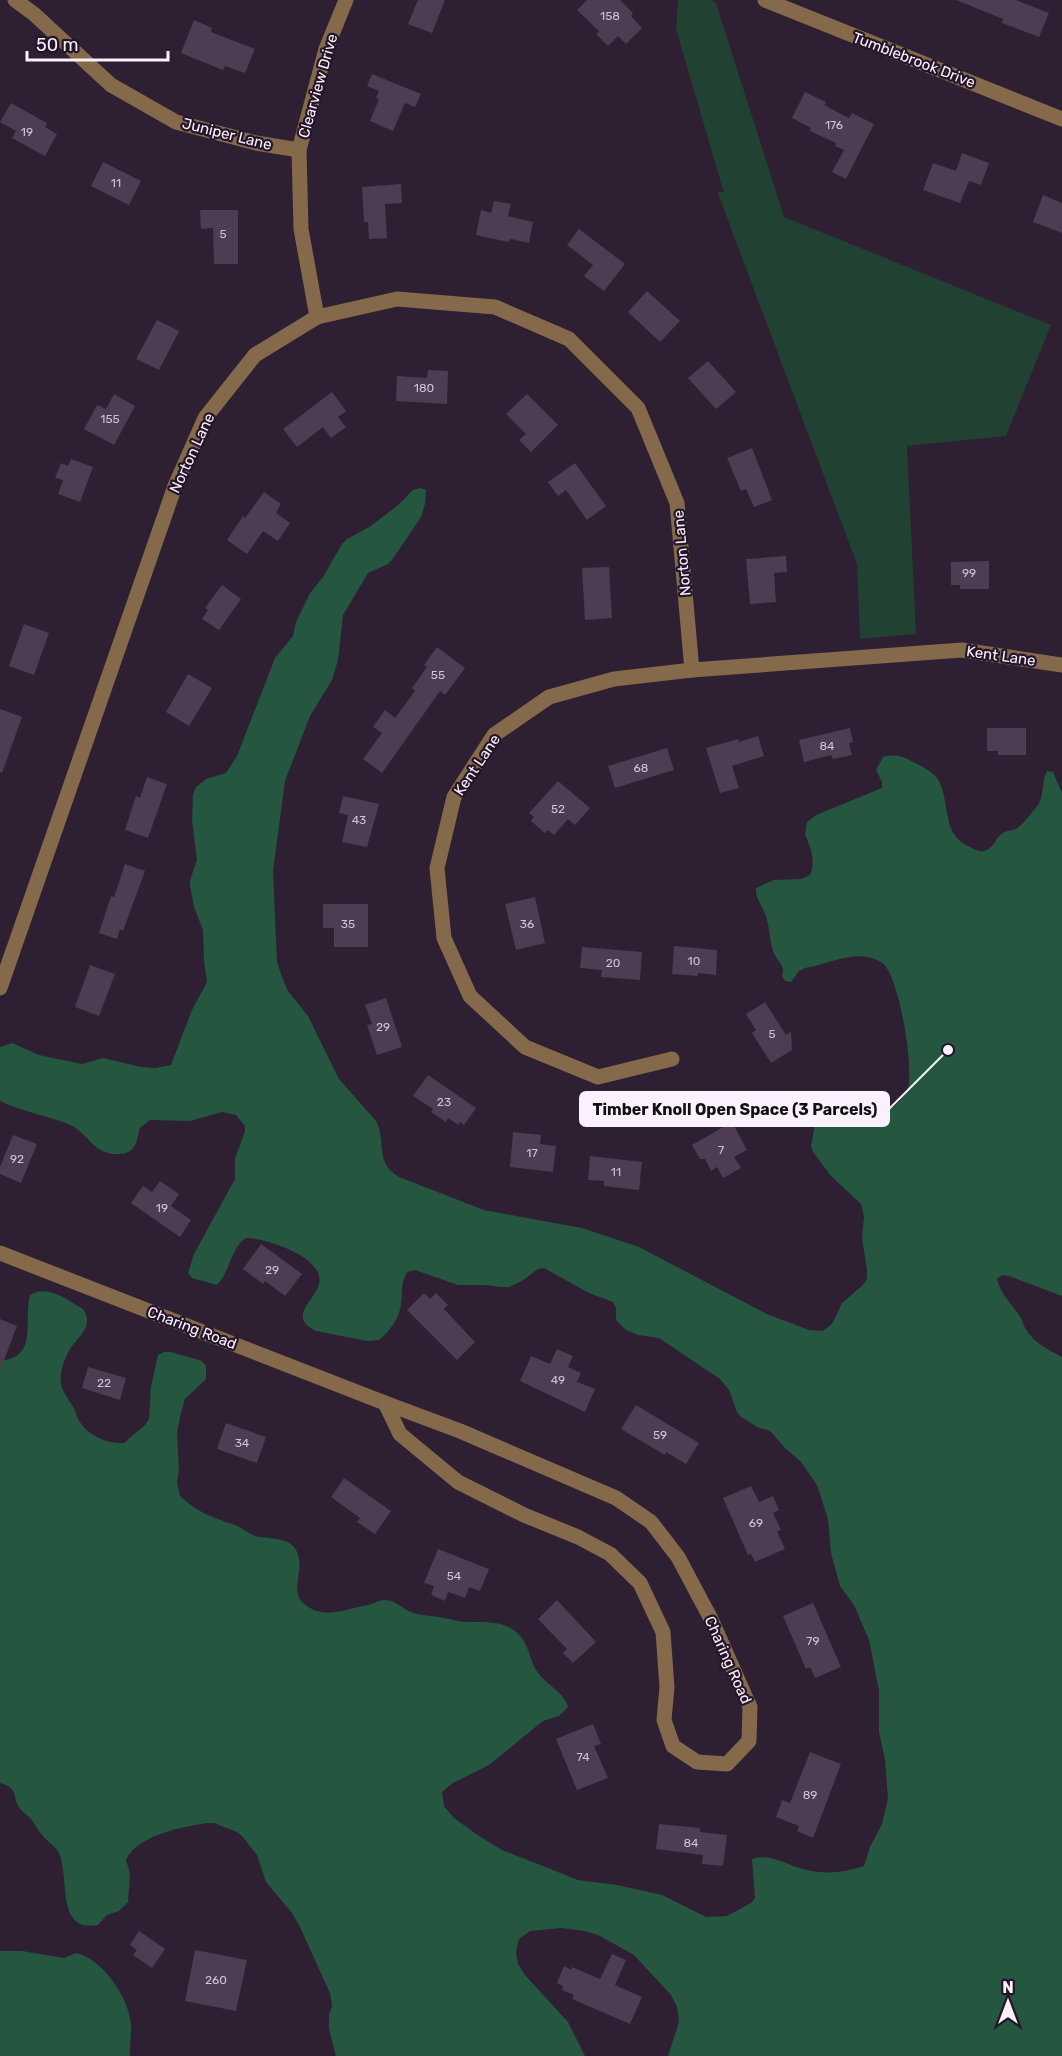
<svg xmlns="http://www.w3.org/2000/svg" width="1062" height="2056" viewBox="0 0 1062 2056" font-family="Rubik,sans-serif">
<rect width="100%" height="100%" fill="#2e1f33"/>
<path fill="#214133" d="M678,0H712L716,3L784,217L1051,325L1006,436L907,446L916,634L860,639L857,564L717,191L724,193L676,29Z"/>
<g fill="#245640">
<path d="M420,488L426,490L425,504L421,517L392,560L388,564L368,573L343,615L338,660L332,680L310,716L285,781L273,871L277,962L282,977L288,991L308,1016L339,1079L376,1121C387,1143 374,1162 399,1177L484,1210L582,1228L639,1247L767,1314L809,1330L823,1331L832,1324L842,1303L864,1284L867,1278V1270L862,1238L864,1216L861,1204L831,1176L813,1152L811,1146L817,1114L823,1110C844,1111 871,1122 890,1109C896,1106 906,1095 908,1088C914,1068 899,972 881,962C855,948 832,964 805,968L799,971L791,982L785,981L782,976C786,965 777,962 773,951C769,939 770,926 765,914C762,905 755,898 756,888L774,880L801,879L810,875C816,861 811,848 805,835L807,822L816,815L882,788V782L876,770L883,757C895,754 903,756 913,762C922,766 934,772 939,781C951,806 941,834 970,847C974,849 979,852 983,851C994,850 995,837 1003,833C1007,830 1012,831 1016,829C1024,824 1032,812 1038,805C1045,794 1041,781 1047,771L1053,772L1062,793V1296L1009,1276L1002,1275L997,1279C1001,1295 1011,1303 1019,1315C1022,1319 1023,1324 1025,1328C1034,1343 1047,1349 1062,1357V2056H668L679,2022L677,2007L671,1995L634,1955L598,1935L584,1931L562,1928L530,1931L519,1939L516,1952L518,1964L525,1975L568,2022L585,2056H336L329,2029V2014L332,2006L330,1993L299,1925L292,1913L266,1882L257,1855L242,1836L237,1832L214,1823H207C183,1827 137,1835 126,1860L130,1873L128,1902L119,1911L107,1915L98,1925C54,1933 71,1875 58,1851C55,1846 49,1843 45,1838C39,1833 36,1825 31,1819C28,1816 24,1813 21,1810C11,1798 20,1788 0,1783V1361C39,1357 23,1322 30,1295C49,1284 66,1300 83,1309C95,1326 78,1336 70,1349C66,1356 61,1368 61,1375C59,1388 66,1395 72,1405C76,1410 76,1417 80,1422C89,1436 107,1444 124,1443L145,1425L149,1419L151,1387L158,1355L164,1352H171L202,1361L206,1366V1379L185,1399L181,1413L177,1432L179,1470L177,1482L180,1496C198,1513 212,1517 235,1525C242,1528 248,1533 255,1536C266,1539 286,1537 294,1547C311,1569 280,1595 314,1610C331,1617 351,1608 368,1605C374,1604 378,1600 385,1600C397,1600 405,1612 417,1614C426,1616 435,1616 444,1618C452,1619 459,1622 467,1622C487,1622 507,1620 521,1637C530,1648 530,1663 539,1674C547,1685 565,1693 568,1707L559,1716L543,1721L489,1765L453,1783L442,1792L444,1806L454,1818L479,1836L502,1850L578,1880L617,1885L662,1895L706,1917L727,1916L751,1903L755,1898L752,1859C770,1853 786,1865 803,1869C825,1875 843,1873 864,1866L870,1847L882,1824L888,1798L885,1760L879,1732V1691L869,1640L854,1605L840,1586L831,1553L828,1519L817,1485L801,1462L785,1448L770,1431L757,1427L741,1417L737,1412L729,1390L720,1379L659,1338L638,1335L626,1330L616,1320V1308L613,1302L589,1293L544,1268L538,1269L522,1281L509,1287H502L484,1285H458L415,1270L407,1272C400,1286 403,1290 401,1304C399,1320 390,1330 379,1340L367,1341L316,1331C309,1328 301,1322 303,1313C306,1303 316,1295 319,1284C326,1257 265,1238 246,1238C231,1247 230,1272 217,1285L192,1278L188,1273L194,1254L235,1179V1159L245,1131V1126L236,1115L222,1112L190,1121L150,1120L140,1128C138,1133 138,1140 135,1145C132,1151 126,1154 120,1154C93,1156 89,1133 70,1125C47,1115 22,1112 0,1101V1047L12,1043L39,1055L82,1064L103,1058L141,1067L156,1068L171,1065L192,1010L207,982L204,961L203,930L194,907L190,886V880L197,860L192,820L193,795L196,787L206,779L226,773L237,756L275,658L293,636L296,622L310,593L323,577L342,544L347,539L371,526L398,505L413,490Z"/>
<path d="M0,1951H22L64,1958L76,1953C101,1958 126,1994 130,2018C133,2030 129,2044 130,2056H0Z"/>
</g>
<g fill="#4d3c52">
<path d="M418,0H445L432,33L408,24Z"/>
<path d="M587,0H620L633,13L631,16L642,28L626,44L618,36L608,46L596,34L599,31L577,10Z"/>
<path d="M956,0H1016L1049,13L1039,37L1002,23L1003,19Z"/>
<path d="M194,20L212,28L211,32L255,49L245,73L225,66L223,70L181,53Z"/>
<path d="M372,74L421,94L415,107L405,103L393,131L370,121L379,99L376,98L379,91L367,86Z"/>
<path d="M805,92L826,102L824,105L849,118L852,113L874,124L846,179L832,172L844,150L835,146L836,143L810,131L811,128L792,118Z"/>
<path d="M11,103L47,123L45,127L57,134L45,156L12,138L16,131L0,122Z"/>
<path d="M962,153L989,163L981,185L969,181L960,203L923,190L933,163L956,171Z"/>
<path d="M103,162L141,181L129,205L91,186Z"/>
<path d="M401,184L402,203L385,204L387,238L369,239L368,222H364L362,187Z"/>
<path d="M1043,195L1062,203V233L1033,222Z"/>
<path d="M494,201L511,204L508,216L533,222L529,243L511,239L508,242L476,235L481,210L491,213Z"/>
<path d="M200,210H238V264H214L213,228L201,229Z"/>
<path d="M579,229L625,264L604,291L584,276L593,265L567,245Z"/>
<path d="M647,291L680,321L660,342L628,312Z"/>
<path d="M157,320L179,331L159,370L136,359Z"/>
<path d="M708,361L736,392L716,409L688,378Z"/>
<path d="M428,370L448,371L447,404L396,401L397,376L427,378Z"/>
<path d="M332,392L346,411L338,417L346,427L331,438L323,427L297,447L283,429Z"/>
<path d="M114,394L135,406L114,445L84,429L97,405L106,409Z"/>
<path d="M527,394L558,425L531,452L519,440L526,434L506,414Z"/>
<path d="M752,448L772,500L754,507L746,489L741,491L727,458Z"/>
<path d="M71,459L93,467L80,502L58,494L63,480L55,478L61,463L68,466Z"/>
<path d="M575,463L606,506L587,520L566,490L558,496L548,482Z"/>
<path d="M264,492L281,504L276,513L290,523L278,541L263,531L247,554L227,540L243,516L245,518Z"/>
<path d="M786,556L787,572L774,573L776,602L750,604L746,559Z"/>
<path d="M989,561V589H960V585H951V562Z"/>
<path d="M609,567L612,618L585,620L582,568Z"/>
<path d="M222,585L241,599L219,630L202,619L208,610L205,608Z"/>
<path d="M24,624L49,633L34,675L9,666Z"/>
<path d="M437,647L465,668L445,695L440,691L382,773L363,759L382,733L373,727L385,710L395,718L415,691L412,688L427,667L424,665Z"/>
<path d="M188,674L212,688L189,726L166,712Z"/>
<path d="M0,709L22,717L2,773L0,772Z"/>
<path d="M850,728L853,742L849,743L852,755L833,759L831,755L804,762L799,740Z"/>
<path d="M987,728H1026V755H998V751H987Z"/>
<path d="M758,736L764,756L732,766L739,788L720,793L706,748L738,739L739,742Z"/>
<path d="M667,748L674,770L615,788L608,766Z"/>
<path d="M147,777L167,784L148,838L125,830L136,796L140,798Z"/>
<path d="M558,781L590,808L575,825L568,819L554,835L548,830L545,833L531,821L534,817L529,813Z"/>
<path d="M343,796L379,804L367,847L342,842L348,815L339,813Z"/>
<path d="M125,864L145,871L123,931L120,929L117,939L99,933L111,896L114,897Z"/>
<path d="M535,897L545,943L516,950L505,904Z"/>
<path d="M323,904H368V947H334V928H323Z"/>
<path d="M674,946L717,950L716,975L698,973V976L672,974Z"/>
<path d="M582,947L642,952L640,980L601,977L602,970L580,968Z"/>
<path d="M90,965L115,974L99,1016L75,1007Z"/>
<path d="M386,998L402,1047L377,1055L367,1025L372,1024L365,1005Z"/>
<path d="M765,1002L786,1035L791,1032L792,1050L771,1063L752,1033L756,1030L746,1014Z"/>
<path d="M428,1075L476,1108L464,1125L460,1122L458,1125L448,1118L446,1122L431,1112L433,1109L413,1096Z"/>
<path d="M732,1122L747,1150L734,1157L741,1168L723,1178L717,1167L711,1171L705,1159H700L692,1145Z"/>
<path d="M513,1132L541,1135L540,1144L556,1146L553,1172L510,1167Z"/>
<path d="M13,1135L37,1144L21,1183L0,1174V1167Z"/>
<path d="M590,1156L642,1162L639,1190L604,1186V1181L588,1180Z"/>
<path d="M160,1181L179,1194L171,1206L191,1220L180,1237L131,1203L143,1186L152,1192Z"/>
<path d="M261,1244L302,1274L285,1296L265,1281L263,1284L243,1269Z"/>
<path d="M424,1293L430,1299L436,1293L448,1305L444,1309L475,1342L457,1360L407,1310Z"/>
<path d="M0,1319L17,1326L1,1368L0,1367Z"/>
<path d="M557,1349L573,1356L568,1367L581,1373L577,1382L595,1389L585,1412L520,1381L531,1356L550,1364Z"/>
<path d="M88,1367L126,1378L120,1400L82,1388Z"/>
<path d="M636,1405L699,1443L686,1464L666,1452L665,1455L621,1429Z"/>
<path d="M226,1423L266,1437L257,1463L217,1449Z"/>
<path d="M344,1478L391,1511L375,1534L357,1522L360,1518L331,1497Z"/>
<path d="M751,1486L759,1502L773,1496L779,1510L773,1513L781,1530L777,1531L785,1549L755,1562L751,1554L748,1555L723,1498Z"/>
<path d="M438,1549L489,1569L480,1591L469,1587L465,1598L448,1592L445,1601L431,1595L434,1586L424,1583Z"/>
<path d="M557,1600L596,1642L573,1663L563,1653L567,1649L538,1619Z"/>
<path d="M813,1603L841,1667L815,1678L810,1667L806,1669L783,1616Z"/>
<path d="M593,1724L601,1744L594,1746L608,1778L577,1790L556,1739Z"/>
<path d="M810,1752L841,1764L813,1838L797,1831L799,1826L776,1817L782,1800L790,1803Z"/>
<path d="M659,1824L700,1828V1832L727,1835L723,1866L702,1864L703,1855L656,1849Z"/>
<path d="M139,1931L165,1949L152,1968L133,1955L137,1950L130,1945Z"/>
<path d="M195,1950L247,1960L236,2011L185,2001Z"/>
<path d="M612,1954L626,1960L615,1985L642,1997L630,2024L572,1999L574,1995L562,1990L563,1986L557,1983L564,1966L571,1970L572,1967L600,1979Z"/>
</g>
<g fill="none" stroke-linecap="round" stroke-linejoin="round">
<g stroke="#84694a" stroke-width="15">
<path d="M15,0L34,14L111,85L176,122L256,143L299,150"/>
<path d="M765,0L1062,119"/>
<path d="M317,317L301,229L299,150L326,49L346,0"/>
<path d="M0,988L175,486L205,418L255,355L317,317L397,299L495,307L569,339L638,408L677,503L692,670"/>
<path d="M672,1059L598,1077L525,1047L470,996L444,938L437,868L454,797L494,735L549,697L614,679L692,670L962,650L1062,665"/>
<path d="M0,1253L385,1403"/>
<path d="M385,1403L460,1431L616,1498L651,1522L678,1557L711,1619L750,1707L749,1741L727,1764L697,1762L673,1746L664,1720L667,1687L663,1632L640,1583L610,1554L578,1537L524,1515L458,1482L400,1434Z"/>
</g>
</g>
<g text-anchor="middle" stroke-width="4.5" stroke-linejoin="round" paint-order="stroke">
<g font-size="12" fill="#d0c3d3">
<text x="610" y="20">158</text>
<text x="834" y="129">176</text>
<text x="27" y="136">19</text>
<text x="116" y="187">11</text>
<text x="223" y="238">5</text>
<text x="424" y="392">180</text>
<text x="110" y="423">155</text>
<text x="969" y="577">99</text>
<text x="438" y="679">55</text>
<text x="827" y="750">84</text>
<text x="641" y="772">68</text>
<text x="558" y="813">52</text>
<text x="359" y="824">43</text>
<text x="348" y="928">35</text>
<text x="527" y="928">36</text>
<text x="694" y="965">10</text>
<text x="613" y="967">20</text>
<text x="383" y="1031">29</text>
<text x="772" y="1038">5</text>
<text x="444" y="1106">23</text>
<text x="721" y="1154">7</text>
<text x="532" y="1157">17</text>
<text x="17" y="1163">92</text>
<text x="616" y="1176">11</text>
<text x="162" y="1212">19</text>
<text x="272" y="1274">29</text>
<text x="558" y="1384">49</text>
<text x="104" y="1387">22</text>
<text x="660" y="1439">59</text>
<text x="242" y="1447">34</text>
<text x="756" y="1527">69</text>
<text x="454" y="1580">54</text>
<text x="813" y="1645">79</text>
<text x="583" y="1761">74</text>
<text x="810" y="1799">89</text>
<text x="691" y="1847">84</text>
<text x="216" y="1984">260</text>
</g>
<g font-size="15" fill="#fbf0fe" stroke="#241529">
<text transform="translate(914 60) rotate(21)" y="5">Tumblebrook Drive</text>
<text transform="translate(318 86) rotate(-74)" y="5">Clearview Drive</text>
<text transform="translate(227 134) rotate(14)" y="5">Juniper Lane</text>
<text transform="translate(192 453) rotate(-65)" y="5">Norton Lane</text>
<text transform="translate(682 553) rotate(-95)" y="5">Norton Lane</text>
<text transform="translate(1001 656) rotate(8)" y="5">Kent Lane</text>
<text transform="translate(477 765) rotate(-56)" y="5">Kent Lane</text>
<text transform="translate(192 1328) rotate(21)" y="5">Charing Road</text>
<text transform="translate(728 1660) rotate(66)" y="5">Charing Road</text>
</g>
</g>
<path fill="none" stroke="#fbf0fe" stroke-width="2" d="M948 1050L889 1109"/>
<circle fill="#fbf0fe" stroke="#241529" stroke-width="2" cx="948" cy="1050" r="6"/>
<rect fill="#fbf0fe" stroke="#fbf0fe" stroke-width="2" x="580" y="1092" width="309" height="34" rx="6"/>
<g font-size="16" text-anchor="middle" font-weight="bold" fill="#111">
<text x="735" y="1115">Timber Knoll Open Space (3 Parcels)</text>
</g>
<g transform="translate(1008 2002)" stroke="#241529" stroke-width="4.5" paint-order="stroke">
<path d="M0-4.5L10 22L0 15L-10 22Z" fill="#fbf0fe"/>
<text y="-9" font-size="16" font-weight="bold" text-anchor="middle" fill="#fbf0fe">N</text>
</g>
<path d="M27 51v9h141v-9" fill="none" stroke="#fbf0fe" stroke-width="3"/>
<text x="36" y="51" font-size="18" fill="#fbf0fe" stroke="#241529" stroke-width="4.5" paint-order="stroke">50 m</text>
</svg>
